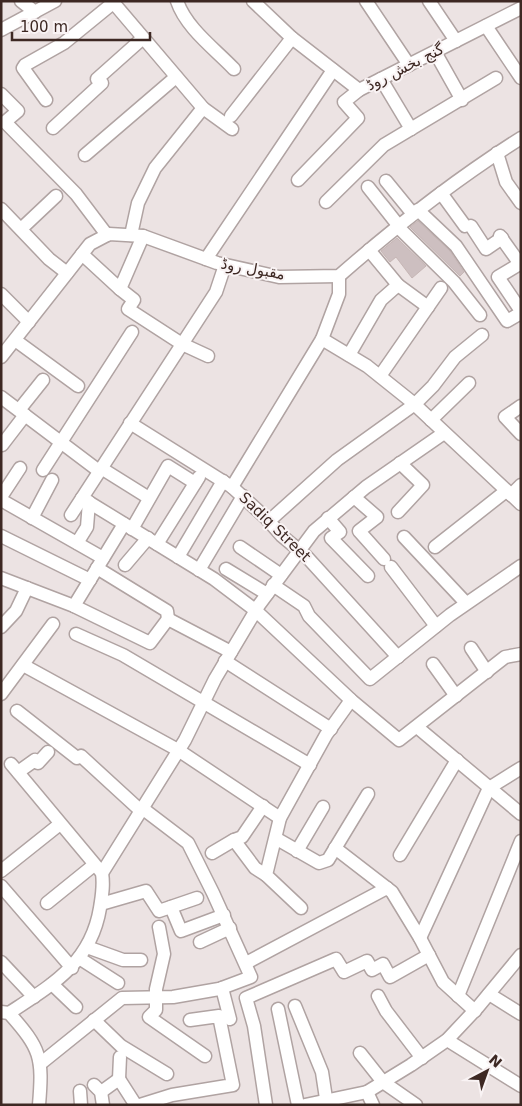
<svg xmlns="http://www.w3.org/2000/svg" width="522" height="1106" viewBox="0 0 522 1106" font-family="'DejaVu Sans',Vazirmatn,sans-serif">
<rect width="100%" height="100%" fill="#ece3e3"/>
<g fill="#cdbfc0" stroke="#c6b6b5">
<path d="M418,221L450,251L464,272L460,276L410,227Z"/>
<path d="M397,238L426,266L412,278L396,257L390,262L381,251Z"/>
</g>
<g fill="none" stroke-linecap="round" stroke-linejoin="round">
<defs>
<g id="minor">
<path d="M21,1L35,12"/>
<path d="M112,1L203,108L232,129"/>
<path d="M177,1C186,28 215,49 234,69"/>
<path d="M253,1L292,38L359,90L521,8"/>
<path d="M366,1L409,65"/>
<path d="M429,1L456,41"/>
<path d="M486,26L521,78"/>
<path d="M1,30L55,1"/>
<path d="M435,52L462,100"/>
<path d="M381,79L411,129"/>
<path d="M1,94L18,111L5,122L76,194L107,235"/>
<path d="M46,100L23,68L25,65L64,43L113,3"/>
<path d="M231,116L292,38"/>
<path d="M53,128L102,83L97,79L143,38"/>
<path d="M497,153L506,182L521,203"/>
<path d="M85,155L176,77"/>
<path d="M298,180L358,118L344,102L359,90"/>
<path d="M386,181L413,214"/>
<path d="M368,187L398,225"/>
<path d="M441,193L465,226"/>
<path d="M326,202L384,145L496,78"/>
<path d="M1,209L49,259L67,273"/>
<path d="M418,210L456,246L507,321L521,313"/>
<path d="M397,226L454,282L480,315"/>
<path d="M471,226L486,249L502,238"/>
<path d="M21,229L56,196"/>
<path d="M131,235L138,203L155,168L203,108"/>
<path d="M500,236L520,264"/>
<path d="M82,254L120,289L143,236"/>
<path d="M206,259L333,70"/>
<path d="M521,263L498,277L521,311"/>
<path d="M398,285L428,307"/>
<path d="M120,289L134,300L128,309L182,344L208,356"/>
<path d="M1,294L29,322"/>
<path d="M322,339L367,366L412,402L521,504"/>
<path d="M15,340L78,386"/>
<path d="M349,355L381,300L398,285L369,250"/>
<path d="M1,357L90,244L109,234L143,236L217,263L279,277L339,276C396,226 456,179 521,138"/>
<path d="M380,376L441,288"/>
<path d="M1,397L99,471"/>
<path d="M521,406L505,417L521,434"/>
<path d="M19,410L43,380"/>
<path d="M431,420L469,383"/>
<path d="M130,423L232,487L266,518L282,536L306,556L398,657"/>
<path d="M2,445L25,415"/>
<path d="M101,468L149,498"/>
<path d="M43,470L132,332"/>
<path d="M232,487L322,339L339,294V276"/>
<path d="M511,495L521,485"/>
<path d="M1,497L20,468"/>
<path d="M354,497L377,517L359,531L384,559"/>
<path d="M82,498L214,579L255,610L351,700L399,740L505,657L521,654"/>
<path d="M1,500L103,558"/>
<path d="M398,512L423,485L400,463"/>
<path d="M71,515L216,292L225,265"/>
<path d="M32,518L52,480"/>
<path d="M328,518L340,532L331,538L368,576"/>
<path d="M269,521L337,460L415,404L433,386L455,357L482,335"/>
<path d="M132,529L168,466L195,483"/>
<path d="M1,536L90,580"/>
<path d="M404,537L466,603"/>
<path d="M77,543L87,527L89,502"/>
<path d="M157,544L199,477"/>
<path d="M240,547L281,575"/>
<path d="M435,547L506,491"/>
<path d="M178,557L223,481"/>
<path d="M125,565L148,538"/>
<path d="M391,567L436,626"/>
<path d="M97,568L167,611L168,619"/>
<path d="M226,569L267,594"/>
<path d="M199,570L243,496"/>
<path d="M1,578L74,606L124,524"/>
<path d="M273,585L304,606L309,616L370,679L450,615L521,566"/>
<path d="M74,606L150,643L168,619L231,652"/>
<path d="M1,627L16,611L27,588"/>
<path d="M76,634L123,655L310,765"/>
<path d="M471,648L487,672"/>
<path d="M225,661L331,729"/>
<path d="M433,664L456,696"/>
<path d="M23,665L178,750L280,818"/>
<path d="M1,694L53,624"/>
<path d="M17,711L77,758L81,756L141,811"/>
<path d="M417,727L521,814"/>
<path d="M18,772L35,760L38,763L48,752"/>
<path d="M277,839L319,863L328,860L368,794"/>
<path d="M234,840L242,837L263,806"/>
<path d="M335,848L392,892L420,938L443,982L475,1011"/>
<path d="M297,851L323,807"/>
<path d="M212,853L234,840L255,868L266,875"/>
<path d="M400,855L457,760"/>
<path d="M1,871L60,824"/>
<path d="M102,873L185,740L215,679L259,605L314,531L366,487L444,433"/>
<path d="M1,886L72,968"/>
<path d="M47,903L94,865"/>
<path d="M101,904L146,891L159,911L197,898"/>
<path d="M171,907L181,931L224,915"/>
<path d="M301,908L266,875L280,818L326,735L351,700"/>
<path d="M159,927L164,954L156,989V1010L149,1017L205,1056"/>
<path d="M420,938L489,788L521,768"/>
<path d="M200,942L230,928"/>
<path d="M87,947L123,960H141"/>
<path d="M79,958L118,983"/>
<path d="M1,962L34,997"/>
<path d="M246,963L387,888"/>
<path d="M52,984L76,1007"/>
<path d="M222,988L230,1019"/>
<path d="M489,994L521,1014"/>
<path d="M378,996L386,1011L422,1058"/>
<path d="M458,996L521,841"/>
<path d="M295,1006L322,1072L327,1105"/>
<path d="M278,1009L298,1105"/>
<path d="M1,1012L9,1013C41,1049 43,1057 39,1105"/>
<path d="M9,1013C52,985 91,963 100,908C102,895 104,886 102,873L11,764"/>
<path d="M94,1020L121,1046L167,1074"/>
<path d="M447,1040L521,1086"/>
<path d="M360,1053L383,1082L416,1105"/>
<path d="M40,1064L122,998L173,997L219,989L251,977L213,893L188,843L142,808"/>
<path d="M119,1079L120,1057"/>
<path d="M94,1085L101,1092L103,1105"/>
<path d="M80,1091L81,1105"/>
<path d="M101,1092L119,1079L135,1104L138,1105"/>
<path d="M367,1092L373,1105"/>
<path d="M140,1105L172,1095L233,1085L219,1016L190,1020"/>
<path d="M266,1105L254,1026L246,998L336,959L344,972L367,961L372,970L383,964L390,977L429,955"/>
<path d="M305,1105L367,1092L411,1065L447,1040L478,1007L521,955"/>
</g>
</defs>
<use href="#minor" stroke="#b0a3a2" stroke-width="15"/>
<use href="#minor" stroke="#fff" stroke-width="12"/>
</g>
<g text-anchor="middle" stroke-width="4" stroke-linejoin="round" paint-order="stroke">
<g font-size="15" fill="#3d2823" stroke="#f9f3f4">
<text transform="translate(405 67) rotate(-27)" y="5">گنج بخش روڈ</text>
<text transform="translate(253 269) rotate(10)" y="5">مقبول روڈ</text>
<text transform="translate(275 527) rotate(44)" y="5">Sadiq Street</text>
</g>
</g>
<rect width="522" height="1106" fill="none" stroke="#3d2823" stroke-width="5"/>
<g transform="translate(487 1071) rotate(41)" stroke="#f9f3f4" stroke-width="4" paint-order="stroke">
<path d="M0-4L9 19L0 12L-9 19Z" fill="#3d2823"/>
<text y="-8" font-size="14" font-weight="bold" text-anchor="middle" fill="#3d2823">N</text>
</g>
<path d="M12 32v8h138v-8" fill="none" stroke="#3d2823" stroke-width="2.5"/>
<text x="20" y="32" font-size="15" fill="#3d2823" stroke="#f9f3f4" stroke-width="4" paint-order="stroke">100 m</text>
</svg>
